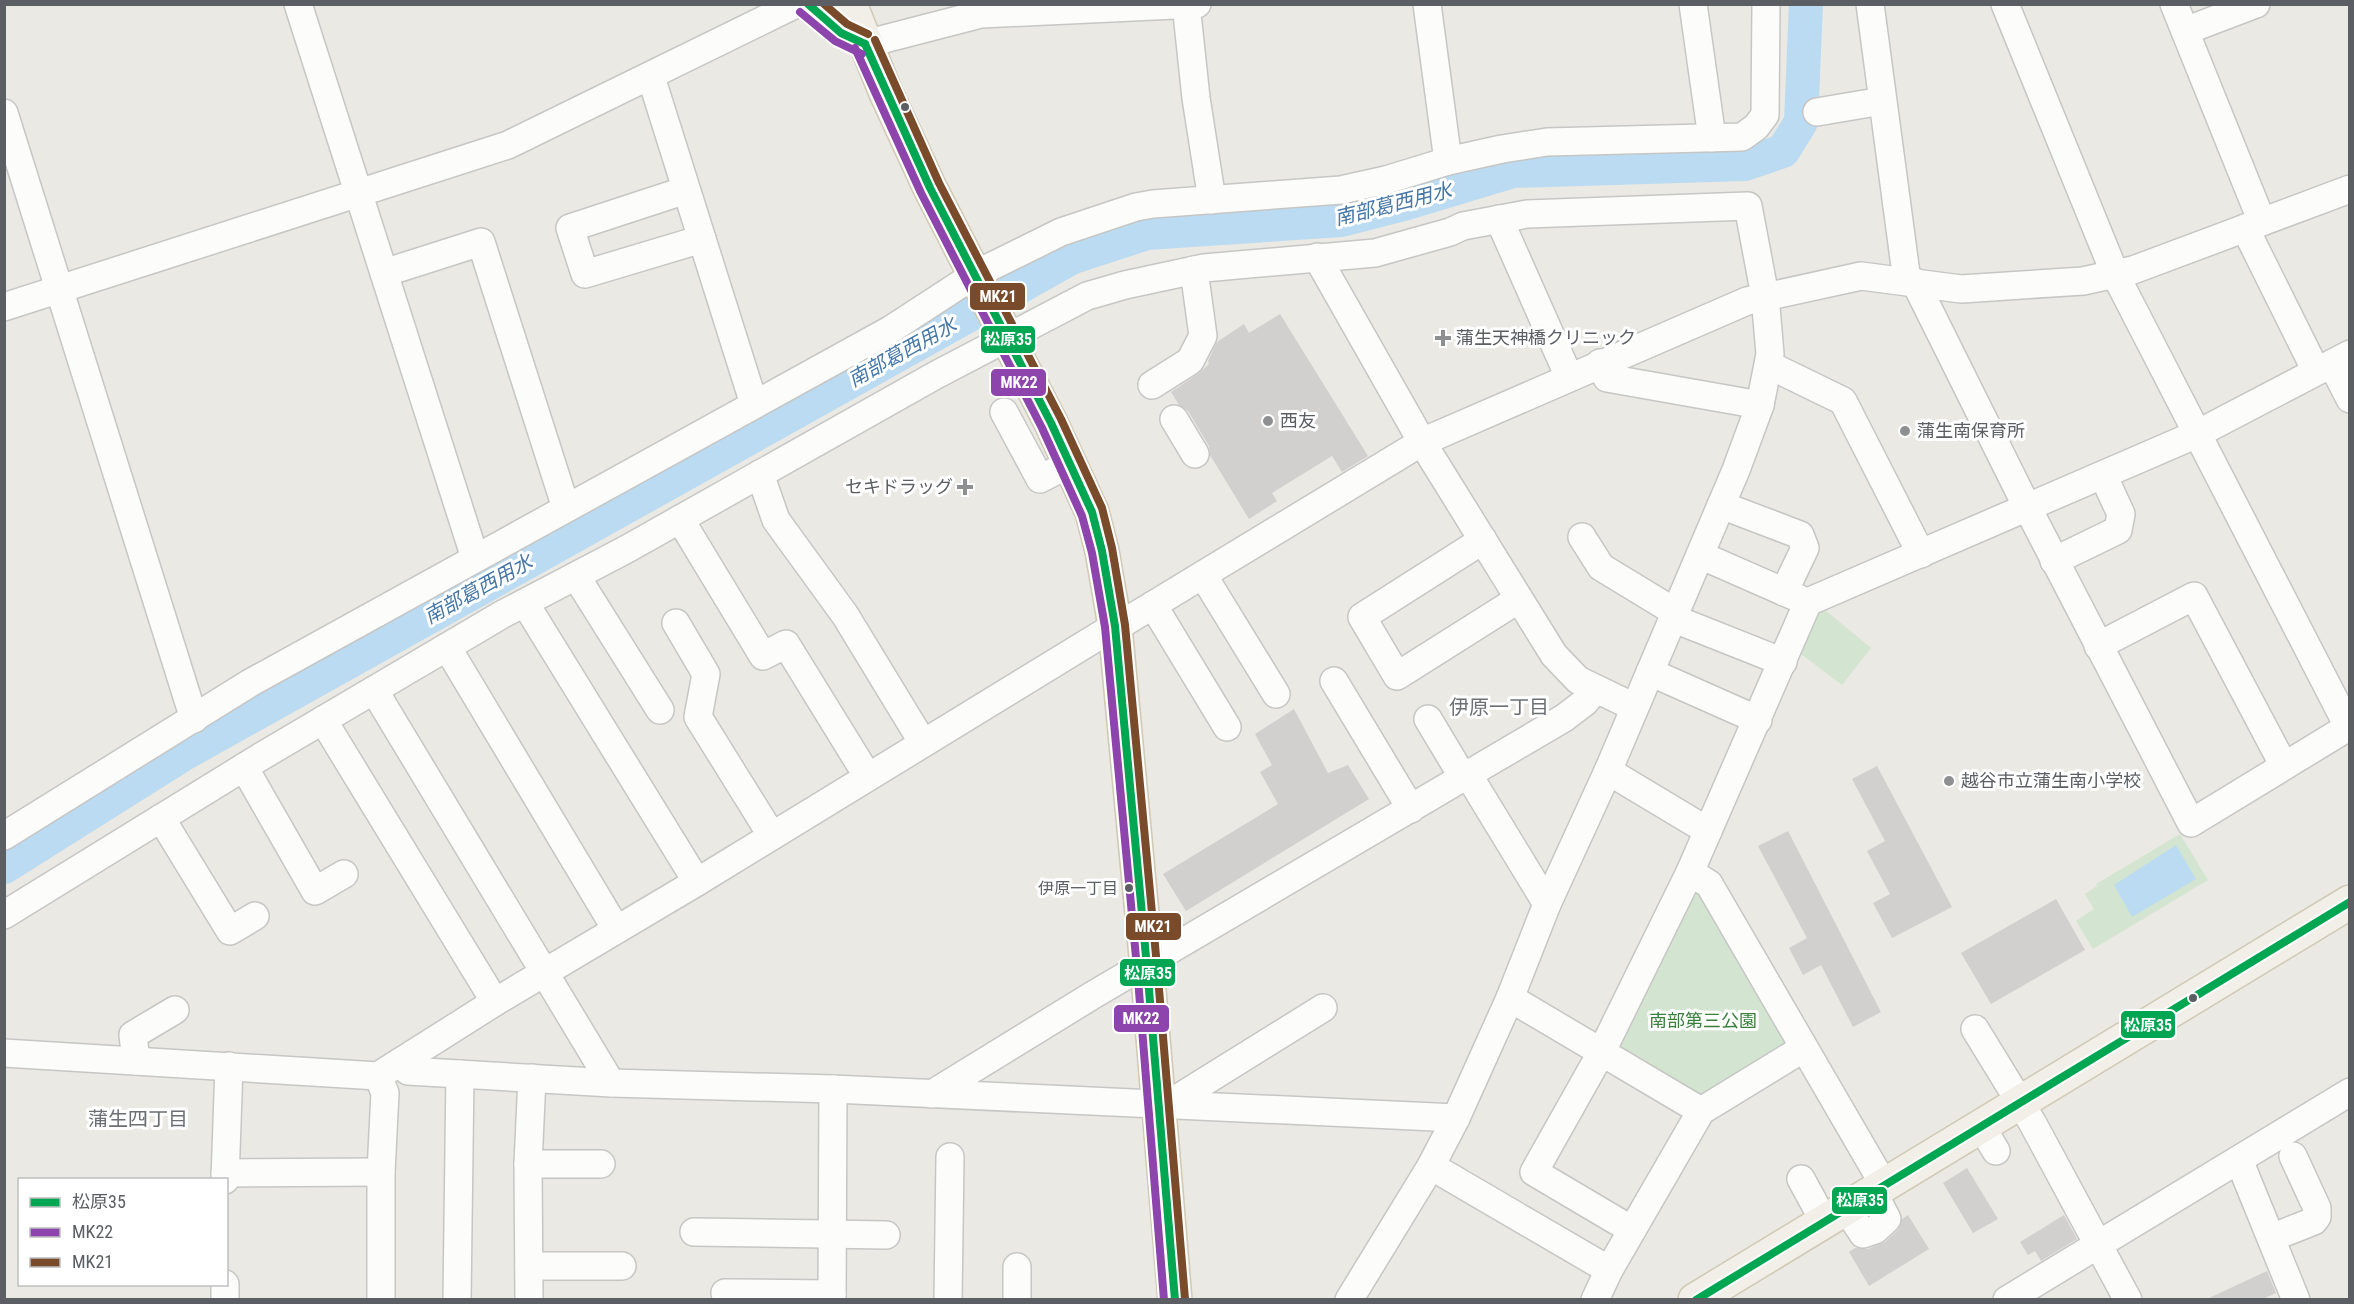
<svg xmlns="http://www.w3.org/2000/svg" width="2354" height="1304" viewBox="0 0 2354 1304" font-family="'Roboto Condensed','Noto Sans JP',sans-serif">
<rect width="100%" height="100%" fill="#eae9e4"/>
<g fill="#d3e5d0">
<path d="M1825,610L1871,648L1842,685L1801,654L1817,613Z"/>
<path d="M2180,834L2208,880L2093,949L2076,921L2094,909L2085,894L2097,886L2096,884Z"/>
<path d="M1693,892H1704L1787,1036L1786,1047L1704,1097L1697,1098L1618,1051Z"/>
</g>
<path fill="#badbf2" d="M2176,845L2196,879L2132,917L2114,885Z"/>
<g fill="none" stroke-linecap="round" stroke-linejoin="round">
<path stroke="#badbf2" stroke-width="34" d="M4,867L182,755L1073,257L1147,233L1341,220L1407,203L1513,171L1745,164L1783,151L1801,122L1806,4"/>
</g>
<g fill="#d1d0ce">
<path d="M1280,314L1368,456L1342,472L1332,456L1272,493L1277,501L1249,519L1210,455L1209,446L1188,411L1179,405L1171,392L1198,374L1209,364L1208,361L1217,342L1244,324L1249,333Z"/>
<path d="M1294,709L1328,773L1348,765L1369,799L1186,911L1163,874L1278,804L1260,772L1272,765L1255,734Z"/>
<path d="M1877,766L1952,907L1892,938L1873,903L1890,894L1867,851L1885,841L1852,779Z"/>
<path d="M1788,831L1881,1012L1853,1027L1821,965L1803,975L1789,948L1807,938L1758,846Z"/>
<path d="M2056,899L2085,950L1991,1004L1961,953Z"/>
<path d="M1967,1168L1998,1219L1973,1233L1943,1183Z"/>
<path d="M1908,1215L1929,1249L1869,1286L1849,1252L1855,1248L1868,1249L1885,1242L1898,1230L1902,1219Z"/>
<path d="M2064,1215L2077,1239L2041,1261L2035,1251L2028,1255L2020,1242Z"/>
<path d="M2267,1271L2276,1293L2263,1299H2207Z"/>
</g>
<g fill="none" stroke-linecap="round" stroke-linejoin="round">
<defs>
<g id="minor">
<path d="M298,4L475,558"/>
<path d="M807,4C825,19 842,38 865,44L981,14L1197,4"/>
<path d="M1186,4L1196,98L1212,200"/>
<path d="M1427,4L1448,161"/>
<path d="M1693,4L1712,138"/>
<path d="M1870,4L1907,281"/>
<path d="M2005,4L2115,274L2350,730"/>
<path d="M2174,4L2262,222"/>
<path d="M2185,31L2256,4"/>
<path d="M651,77L754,404"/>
<path d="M1817,112L1882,101"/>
<path d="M4,113L194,719"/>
<path d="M686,190L570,228L585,274L702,239"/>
<path d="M1499,219L1569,377"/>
<path d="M2245,228L2316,371"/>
<path d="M1317,257L1422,442L1554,655L1578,680L1634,707"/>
<path d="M384,273L481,242L566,508"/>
<path d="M1915,282L2022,497L2191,823L2350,726"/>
<path d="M4,307L508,145L796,4"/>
<path d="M1600,363L1607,378L1760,405"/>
<path d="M2332,364L2350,399"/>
<path d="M1769,365L1843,401L1921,554"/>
<path d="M1152,385L1190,361L1203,336L1194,270"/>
<path d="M1004,412L1040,479L1071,463"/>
<path d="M1174,419L1195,454"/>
<path d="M760,474L776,520L845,615L923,743"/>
<path d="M1721,505L1800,535L1805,548L1784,592"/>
<path d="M680,519L763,656L786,644L868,777"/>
<path d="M1582,537L1601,567L1675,612"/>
<path d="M1483,540L1362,617L1397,676L1519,599"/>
<path d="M1700,555L1798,598"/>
<path d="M2054,561L2118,530L2121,514L2103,475"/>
<path d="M1203,575L1276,694"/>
<path d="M576,576L660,710"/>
<path d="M525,603L697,882"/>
<path d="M1153,605L1227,727"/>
<path d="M1672,618L1783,662"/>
<path d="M676,623L706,674L698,717L772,836"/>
<path d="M2098,646L2194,596L2284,766"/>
<path d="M447,647L616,929"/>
<path d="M1650,672L1758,720"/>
<path d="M1334,681L1411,809"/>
<path d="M374,690L611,1083"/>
<path d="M1428,719L1464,779"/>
<path d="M323,720L495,1002"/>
<path d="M244,767L315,891L344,874"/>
<path d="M1608,771L1708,831"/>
<path d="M1469,776L1547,904"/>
<path d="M161,818L230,931L255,916"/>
<path d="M4,836L250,683L890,330L976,274L1061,232L1136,207L1153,204L1341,190L1386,180L1448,161L1502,149L1547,142L1742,137L1756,127L1765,115L1766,4"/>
<path d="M1690,872L1709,884L1884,1185"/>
<path d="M4,915L262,756L503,614L627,549L936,375L1087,296L1125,285L1204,268L1375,253L1450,232L1463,226L1527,214L1748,206L1765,296L1770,354L1760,405L1736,470L1608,771L1547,904L1510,998L1456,1118L1431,1166L1349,1300"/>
<path d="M1510,998L1701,1111"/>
<path d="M1975,1029L2032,1122L2128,1300"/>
<path d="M4,1053L378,1076L495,1002L697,882L1115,626L1125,622L1422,442L1747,301L1861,276L1961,289L2083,281L2133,270L2350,189"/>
<path d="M136,1061L133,1035L175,1010"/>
<path d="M400,1062L408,1071L611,1083L833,1089L1456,1118"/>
<path d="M378,1076L385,1093L381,1172V1300"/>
<path d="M932,1094L1093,995L1564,718L1585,702L1596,689"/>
<path d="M1167,1105L1323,1008"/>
<path d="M1981,1126L1996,1151"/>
<path d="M2239,1160L2296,1300"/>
<path d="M528,1164H601"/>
<path d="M1431,1166L1609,1270"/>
<path d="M225,1173L381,1172"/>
<path d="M1801,1179L1824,1221"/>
<path d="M225,1180L229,1066"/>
<path d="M1846,1208L1863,1234L1875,1230L1887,1219L1873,1192"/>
<path d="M1632,1230L1534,1172L1601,1053L1690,872L1808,602L2197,434L2350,354"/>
<path d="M694,1232L886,1235"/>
<path d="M2271,1238L2314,1221L2317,1217V1208L2293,1156"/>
<path d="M529,1266H622"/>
<path d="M1017,1267V1300"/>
<path d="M725,1293L832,1294"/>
<path d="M225,1300V1284"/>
<path d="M457,1300L460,1074"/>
<path d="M529,1300L528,1164L532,1078"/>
<path d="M832,1300L833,1089"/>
<path d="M948,1300L950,1157"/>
<path d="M1595,1300L1609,1270L1701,1111L1804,1048"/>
<path d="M2007,1300L2350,1092"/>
</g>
<g id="major">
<path d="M850,4L886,93L930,188L1051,423L1092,512L1102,551L1115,626L1148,978L1175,1300"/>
<path d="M1695,1300L2350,902"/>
</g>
</defs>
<use href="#minor" stroke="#c6c6c5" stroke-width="30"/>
<use href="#major" stroke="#d0c9b4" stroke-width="36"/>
<use href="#minor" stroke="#fcfcfb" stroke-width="27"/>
<use href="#major" stroke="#f1efe7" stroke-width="33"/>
<defs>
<g id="bus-1">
<path d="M808,4L841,33L865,44"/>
<path d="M865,44L930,188L1051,423L1092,512L1102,551L1115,626L1148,978L1175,1300"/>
<path d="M1696,1300L2350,902"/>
</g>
<g id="bus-2">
<path d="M800,12L835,41L862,54"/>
<path d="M855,48L921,193L1042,428L1082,516L1092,553L1105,627L1138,979L1164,1300"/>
</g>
<g id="bus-3">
<path d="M824,4L847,24L868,34"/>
<path d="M875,40L939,183L1061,419L1102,508L1112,548L1125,625L1158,977L1185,1299"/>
</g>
</defs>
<use href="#bus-1" stroke="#fff" stroke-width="12"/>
<use href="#bus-2" stroke="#fff" stroke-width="12"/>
<use href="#bus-3" stroke="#fff" stroke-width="12"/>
<use href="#bus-1" stroke="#00a651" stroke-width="8"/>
<use href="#bus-2" stroke="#8e44ad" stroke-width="8"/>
<use href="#bus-3" stroke="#7a4b2a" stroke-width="8"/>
</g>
<g fill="#5b5e62" stroke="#fff" stroke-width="2">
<circle cx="905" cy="107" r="5"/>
<circle cx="1129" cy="888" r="5"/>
<circle cx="2193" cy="998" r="5"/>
</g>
<g fill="#8d8f90" stroke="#fff" stroke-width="2">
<path d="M1440 329h6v6h6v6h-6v6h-6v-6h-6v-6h6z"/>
<circle cx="1268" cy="421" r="6"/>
<circle cx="1905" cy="431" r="6"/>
<path d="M962 478h6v6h6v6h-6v6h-6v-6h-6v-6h6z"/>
<circle cx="1949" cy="781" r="6"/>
</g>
<g text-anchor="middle" stroke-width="6" stroke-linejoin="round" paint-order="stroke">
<g font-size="16" fill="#5b5e62" stroke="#fff" text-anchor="end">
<text x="1118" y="894">伊原一丁目</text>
</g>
<g font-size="18" fill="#5b5e62" stroke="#fff" text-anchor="start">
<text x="1456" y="344">蒲生天神橋クリニック</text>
<text x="1280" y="427">西友</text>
<text x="1917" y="437">蒲生南保育所</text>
<text x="953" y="493" text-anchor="end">セキドラッグ</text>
<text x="1961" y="787">越谷市立蒲生南小学校</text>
</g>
<g font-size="18" fill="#3b813e" stroke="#fff">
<text x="1703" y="1027">南部第三公園</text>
</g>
<g font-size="20" font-style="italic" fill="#4577a8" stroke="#fff">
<text transform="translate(1393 204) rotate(-14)" y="7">南部葛西用水</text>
<text transform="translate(902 352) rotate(-29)" y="7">南部葛西用水</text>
<text transform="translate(478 589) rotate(-29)" y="7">南部葛西用水</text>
</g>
<g font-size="20" fill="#6c7074" stroke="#fff">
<text x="1499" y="714">伊原一丁目</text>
<text x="138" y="1126">蒲生四丁目</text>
</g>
</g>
<g stroke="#fff" stroke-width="2">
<rect x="969" y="282" width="57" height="29" rx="6" fill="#7a4b2a"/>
<rect x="980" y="325" width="56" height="29" rx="6" fill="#00a651"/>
<rect x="990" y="368" width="57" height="29" rx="6" fill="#8e44ad"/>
<rect x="1125" y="912" width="57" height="29" rx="6" fill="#7a4b2a"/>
<rect x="1119" y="958" width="57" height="29" rx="6" fill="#00a651"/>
<rect x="1113" y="1004" width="57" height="29" rx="6" fill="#8e44ad"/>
<rect x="2120" y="1010" width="56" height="29" rx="6" fill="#00a651"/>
<rect x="1831" y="1186" width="57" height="29" rx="6" fill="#00a651"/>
</g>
<g font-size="16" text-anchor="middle" font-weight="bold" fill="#fff">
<text x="998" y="302">MK21</text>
<text x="1008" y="345">松原35</text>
<text x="1019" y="388">MK22</text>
<text x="1153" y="932">MK21</text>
<text x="1148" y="979">松原35</text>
<text x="1141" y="1024">MK22</text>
<text x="2148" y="1031">松原35</text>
<text x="1860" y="1206">松原35</text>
</g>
<rect width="2354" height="1304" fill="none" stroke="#5b5e62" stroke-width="12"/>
<rect x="18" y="1178" width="210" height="108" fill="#ffffff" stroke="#bdbfc0" stroke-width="1.5"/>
<rect x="30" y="1198" width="30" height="9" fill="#00a651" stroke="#bdbfc0" stroke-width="1.5"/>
<text x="72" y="1208" font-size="18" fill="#5b5e62">松原35</text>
<rect x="30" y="1228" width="30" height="9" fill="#8e44ad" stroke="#bdbfc0" stroke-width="1.5"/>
<text x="72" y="1238" font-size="18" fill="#5b5e62">MK22</text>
<rect x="30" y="1258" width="30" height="9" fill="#7a4b2a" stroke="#bdbfc0" stroke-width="1.5"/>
<text x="72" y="1268" font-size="18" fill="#5b5e62">MK21</text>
</svg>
